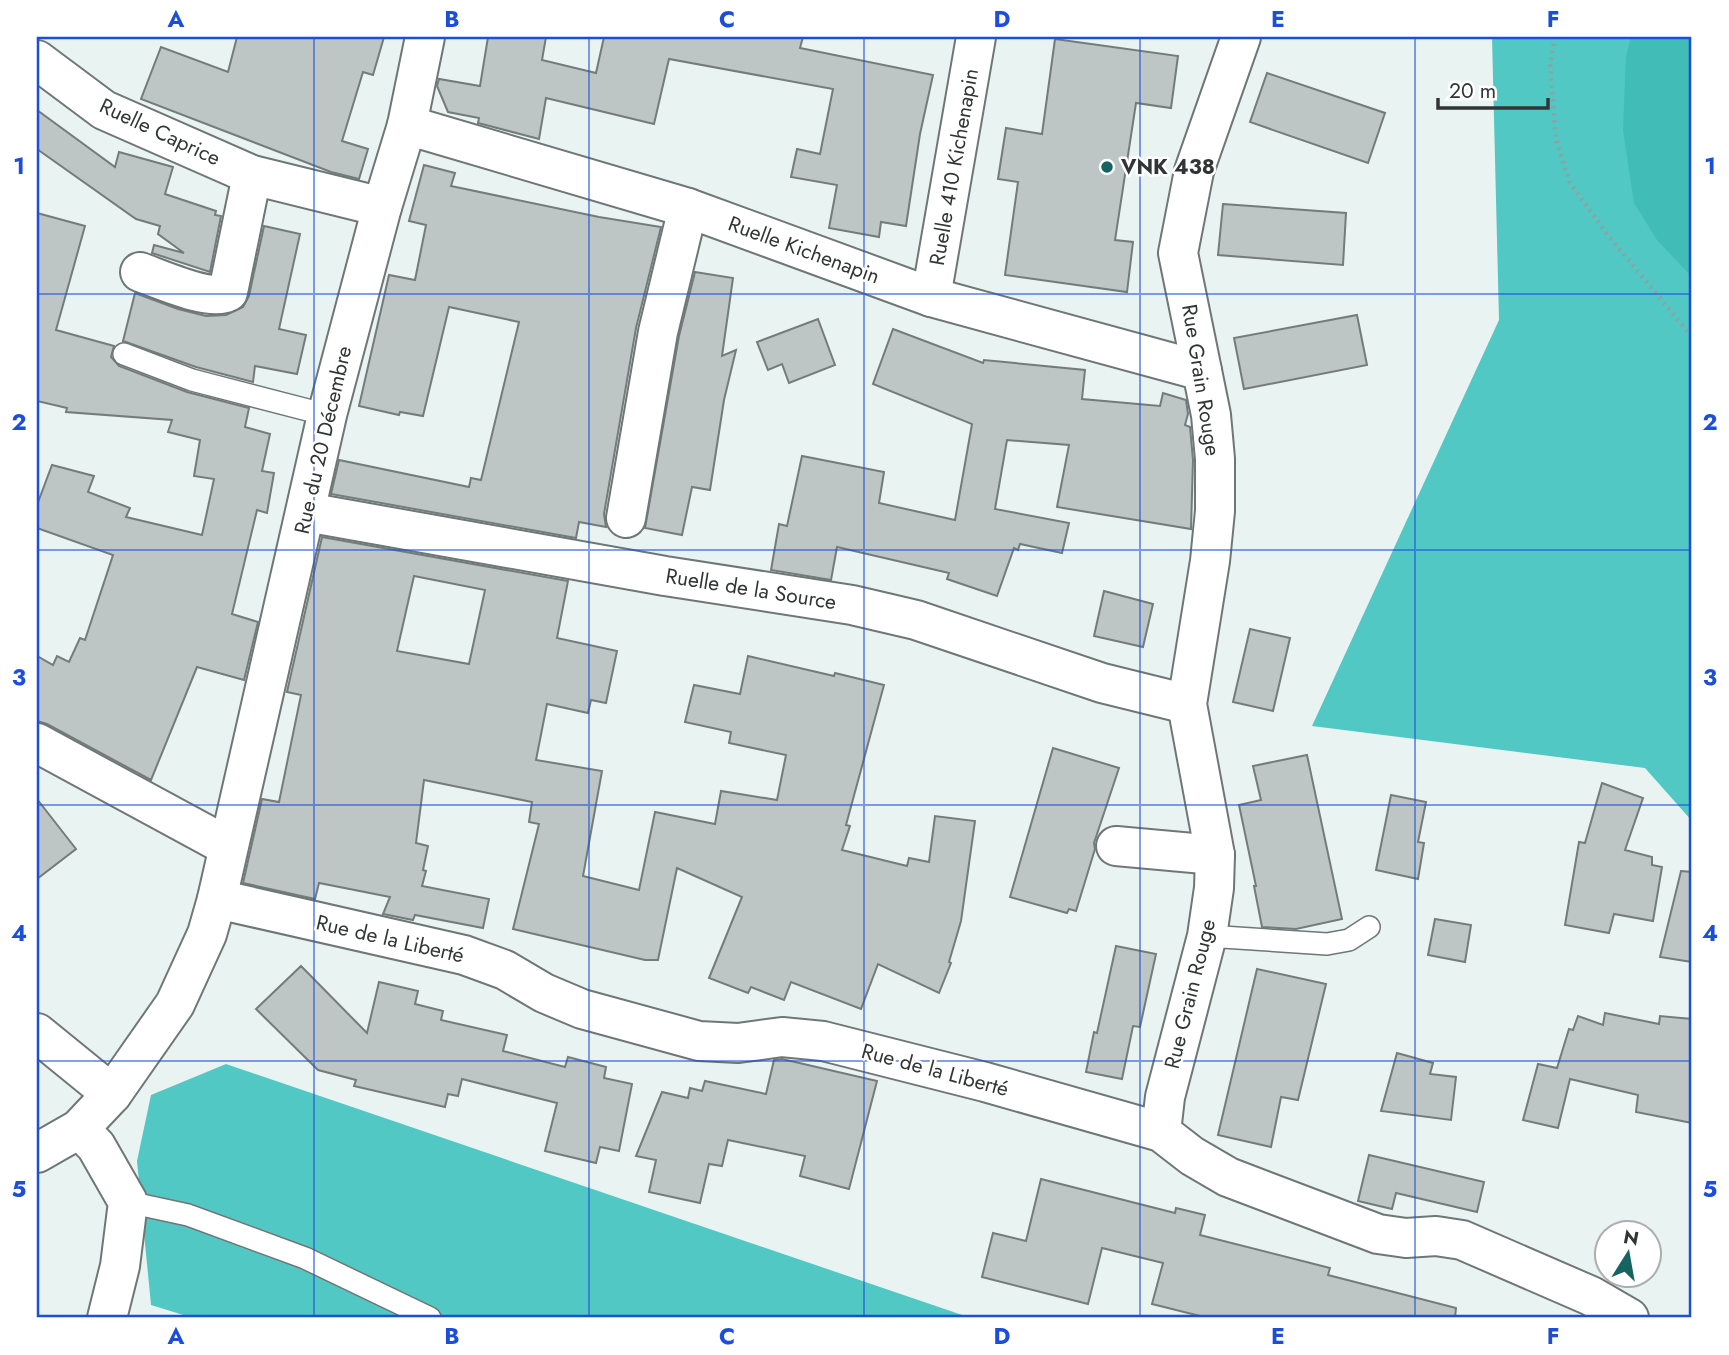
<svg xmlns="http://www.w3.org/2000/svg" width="1729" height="1355" viewBox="0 0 1729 1355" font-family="Jost,sans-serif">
<rect width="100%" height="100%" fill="#e9f3f2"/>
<g fill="#51c8c3">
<path d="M1492,37H1692V821L1645,768L1312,726L1499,320Z"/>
<path d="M226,1064L971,1318H193L151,1305L137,1161L151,1095Z"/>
</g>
<path fill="#42bcb6" d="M1631,37H1692V277L1657,240L1634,203L1623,130L1626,56Z"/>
<g fill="#bdc6c5" stroke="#747c7b" stroke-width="2" fill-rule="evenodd">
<path d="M237,37H384L373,75L363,72L342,141L368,149L359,179L331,172L141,99L161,47L228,72Z"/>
<path d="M488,37H546L542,60L596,73L604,37H803L800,48L933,75L920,134L906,226L881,222L879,237L829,228L837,185L791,177L797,149L820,154L833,89L669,59L654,124L546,98L539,139L478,123L479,118L448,112L437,86L439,79L480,86Z"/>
<path d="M1055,39L1178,56L1171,108L1136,103L1115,240L1133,242L1127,292L1005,275L1018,182L998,179L1006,128L1042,134Z"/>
<path d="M1267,73L1385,113L1368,163L1250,122Z"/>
<path d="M37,110L115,167L119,152L173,167L165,194L216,211L215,215L221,216L210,272L152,253L154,245L184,253L158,234L160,226L136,219L37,149Z"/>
<path d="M424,165L455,173L451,186L599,217L661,227L636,328L604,514L606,527L579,522L576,538L331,494L339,460L469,487L471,478L481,480L519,322L449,307L423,416L400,412L399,415L359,406L389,275L415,280L426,225L409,221Z"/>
<path d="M1223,204L1346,213L1343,265L1218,255Z"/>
<path d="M37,213L85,226L56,330L114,346L111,357L119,366L187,392L249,408L245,427L270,434L262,471L274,473L267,513L257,510L232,614L258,622L244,680L197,667L151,780L47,724L37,721V656L53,665L57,656L69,662L80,638L85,640L113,555L37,528V505L52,465L94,476L88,492L130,508L126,517L202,535L214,479L194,476L200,440L168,432L172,420L66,412L67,408L37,401Z"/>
<path d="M264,226L300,234L279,329L306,335L297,374L255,366L253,382L196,367L123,341L135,293L178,309L206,316L226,315L243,307L249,296Z"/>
<path d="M695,272L733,278L722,356L736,350L724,400L710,490L692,487L682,535L645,528L679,336Z"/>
<path d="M1357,315L1367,365L1244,389L1234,338Z"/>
<path d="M818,319L835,365L789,383L782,364L768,370L757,342Z"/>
<path d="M893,329L983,363L984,360L1085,370L1082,399L1160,406L1163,393L1186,400L1188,414L1185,425L1190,427L1193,460L1191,529L1057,507L1069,445L1007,440L995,509L1069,523L1062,553L1020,544L1018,550L1014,548L997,596L947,579L949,573L837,547L831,580L771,570L779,524L787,526L802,456L884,472L879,503L955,520L972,424L873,384Z"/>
<path d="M322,537L568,581L557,638L617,651L606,703L591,700L588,713L547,704L536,760L602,771L583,876L639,890L655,812L715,824L721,791L777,800L786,755L729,743L731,732L685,722L694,685L740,694L748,656L834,676L835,673L884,685L846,825L850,826L842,850L907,866L909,858L929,862L935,816L975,821L961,921L949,962L951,963L939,993L878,964L861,1009L791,982L784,1000L751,987L748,993L709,978L742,897L677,868L658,960H645L513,929L539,824L529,822L532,802L424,780L416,843L428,846L423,870L426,871L422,886L489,899L483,928L415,915L413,920L383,914L390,897L319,883L315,899L243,883L262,799L279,802L301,695L287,692ZM414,576L485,590L469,664L397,651Z"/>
<path d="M1104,591L1153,604L1143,647L1094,636Z"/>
<path d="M1250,629L1290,638L1273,711L1233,702Z"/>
<path d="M1053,748L1119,768L1094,843L1095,849L1076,911L1069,909L1067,913L1010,897Z"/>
<path d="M1307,755L1342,919L1296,929L1262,927L1254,886H1256L1239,805L1261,800L1253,766Z"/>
<path d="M1602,783L1643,798L1625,850L1652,857V865L1662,867L1653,921L1614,914L1609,933L1565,925L1579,842L1585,843Z"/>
<path d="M1391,795L1426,802L1418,842L1424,843L1418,879L1376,870Z"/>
<path d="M37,799L76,849L37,879Z"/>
<path d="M1681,871L1692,872V962L1660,957Z"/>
<path d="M1435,919L1471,925L1465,962L1428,955Z"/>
<path d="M1116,946L1156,954L1140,1027L1133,1026L1122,1079L1086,1072L1094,1032L1097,1033Z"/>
<path d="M301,966L367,1033L379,982L418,991L415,1004L443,1011L441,1020L507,1035L503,1051L565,1067L568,1057L606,1067L604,1078L632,1084L619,1151L600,1147L596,1163L545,1151L557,1103L462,1079L458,1096L448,1094L445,1107L354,1086L356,1080L318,1070L256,1009Z"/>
<path d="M1257,969L1326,984L1298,1100L1281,1097L1271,1147L1218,1135Z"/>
<path d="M1605,1013L1659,1024L1660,1016L1692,1019V1123L1636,1112L1638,1095L1570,1079L1558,1128L1523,1120L1538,1064L1557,1068L1569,1029L1573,1030L1578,1016L1603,1025Z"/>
<path d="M1397,1053L1433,1063L1430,1074L1456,1077L1451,1120L1381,1111Z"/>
<path d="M782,1059L877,1081L849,1189L800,1176L805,1156L728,1140L722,1166L709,1164L700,1203L649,1192L656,1160L636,1156L662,1092L688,1098L690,1088L702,1091L705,1081L766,1094L774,1060Z"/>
<path d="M1369,1155L1484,1182L1477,1212L1396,1193L1392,1209L1358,1201Z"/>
<path d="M1041,1179L1175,1213L1176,1208L1205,1215L1200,1235L1330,1268L1328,1275L1456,1308L1455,1318H1208L1152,1304L1163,1263L1102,1248L1088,1304L982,1277L993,1233L1026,1241Z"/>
</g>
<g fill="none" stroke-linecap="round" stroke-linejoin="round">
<defs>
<g id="service">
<path d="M124,354L192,380L327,415"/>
<path d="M1207,936L1327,944L1349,940L1369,927"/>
<path d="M128,1202L188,1215L305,1258L430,1318"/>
</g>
<g id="minor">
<path d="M37,60L104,110L252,175L382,207"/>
<path d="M407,125L688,208L931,297L1202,371"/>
<path d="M140,272C160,279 210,302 228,292L252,175"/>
<path d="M931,297L976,37"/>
<path d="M306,512L665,576L852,605L916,620L1102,683L1187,704"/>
<path d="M626,518L658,332L688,208"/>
<path d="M37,743L227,846"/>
<path d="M1116,846L1215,855"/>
<path d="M217,899L464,955L505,970L544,993L582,1009L699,1041L738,1043L782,1037L823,1041L985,1082L1161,1132L1192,1156L1228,1177L1378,1234L1406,1238L1436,1236L1462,1240L1591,1296L1629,1318"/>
<path d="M37,1033L112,1094"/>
<path d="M79,1129L96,1146L128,1202L120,1266L107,1318"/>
<path d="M1161,1132L1165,1097L1207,936L1214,888L1215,855L1187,704L1210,561L1215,511V459L1211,415L1178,253L1194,171L1241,37"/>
<path d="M37,1153L79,1129L112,1094L175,1004L207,934L217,899L327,415L382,207L407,125L425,37"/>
</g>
</defs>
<use href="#service" stroke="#6f7776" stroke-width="24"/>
<use href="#minor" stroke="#6f7776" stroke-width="42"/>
<path stroke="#979e9d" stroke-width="4.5" stroke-dasharray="2 5" stroke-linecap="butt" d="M1555,37L1550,64L1556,140L1570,183L1607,234L1692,337"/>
<use href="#service" stroke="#fff" stroke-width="21"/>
<use href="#minor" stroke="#fff" stroke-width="38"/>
</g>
<path fill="none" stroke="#1d4ed8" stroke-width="2" stroke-opacity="0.55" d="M314,37V1318M589,37V1318M864,37V1318M1140,37V1318M1415,37V1318M37,294H1692M37,550H1692M37,805H1692M37,1061H1692"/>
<circle fill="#166461" stroke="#fff" stroke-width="2.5" cx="1107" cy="167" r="7"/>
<g text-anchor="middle" stroke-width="5" stroke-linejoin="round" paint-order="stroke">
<g font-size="21" fill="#323535" stroke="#fff">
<text transform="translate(160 132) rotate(25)" y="7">Ruelle Caprice</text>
<text transform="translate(954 167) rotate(-80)" y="7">Ruelle 410 Kichenapin</text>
<text transform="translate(804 250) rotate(20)" y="7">Ruelle Kichenapin</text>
<text transform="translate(1201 380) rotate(81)" y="7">Rue Grain Rouge</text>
<text transform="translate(323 440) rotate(-77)" y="7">Rue du 20 Décembre</text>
<text transform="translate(751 589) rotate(9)" y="7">Ruelle de la Source</text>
<text transform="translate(390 939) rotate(13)" y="7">Rue de la Liberté</text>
<text transform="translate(1190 994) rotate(-76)" y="7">Rue Grain Rouge</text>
<text transform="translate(935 1070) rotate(15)" y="7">Rue de la Liberté</text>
</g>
<g font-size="21" font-weight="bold" fill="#323535" stroke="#fff" text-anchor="start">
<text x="1121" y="174">VNK 438</text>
</g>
</g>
<rect width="1729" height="1355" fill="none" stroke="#ffffff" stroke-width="77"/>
<g transform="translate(1628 1254) rotate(11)"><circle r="33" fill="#ffffff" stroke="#adaeae" stroke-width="2"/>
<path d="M0-5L12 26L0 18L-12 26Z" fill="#166461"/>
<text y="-10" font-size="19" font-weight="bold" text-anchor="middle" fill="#323535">N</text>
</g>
<path d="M1438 98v10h110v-10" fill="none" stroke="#323535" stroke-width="3.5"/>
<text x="1449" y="98" font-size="21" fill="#323535" stroke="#ffffff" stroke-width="5" paint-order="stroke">20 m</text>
<rect x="38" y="38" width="1652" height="1278" fill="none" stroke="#1d4ed8" stroke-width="2.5"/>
<g font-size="23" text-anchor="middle" font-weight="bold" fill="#1d4ed8">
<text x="176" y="27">A</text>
<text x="452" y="27">B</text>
<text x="727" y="27">C</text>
<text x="1002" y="27">D</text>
<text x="1278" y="27">E</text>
<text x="1553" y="27">F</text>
<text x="19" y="174">1</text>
<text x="1710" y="174">1</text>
<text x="19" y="430">2</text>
<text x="1710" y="430">2</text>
<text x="19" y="685">3</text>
<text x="1710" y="685">3</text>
<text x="19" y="941">4</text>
<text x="1710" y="941">4</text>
<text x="19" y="1197">5</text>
<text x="1710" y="1197">5</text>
<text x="176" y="1344">A</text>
<text x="452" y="1344">B</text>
<text x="727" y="1344">C</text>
<text x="1002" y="1344">D</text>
<text x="1278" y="1344">E</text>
<text x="1553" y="1344">F</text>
</g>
</svg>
